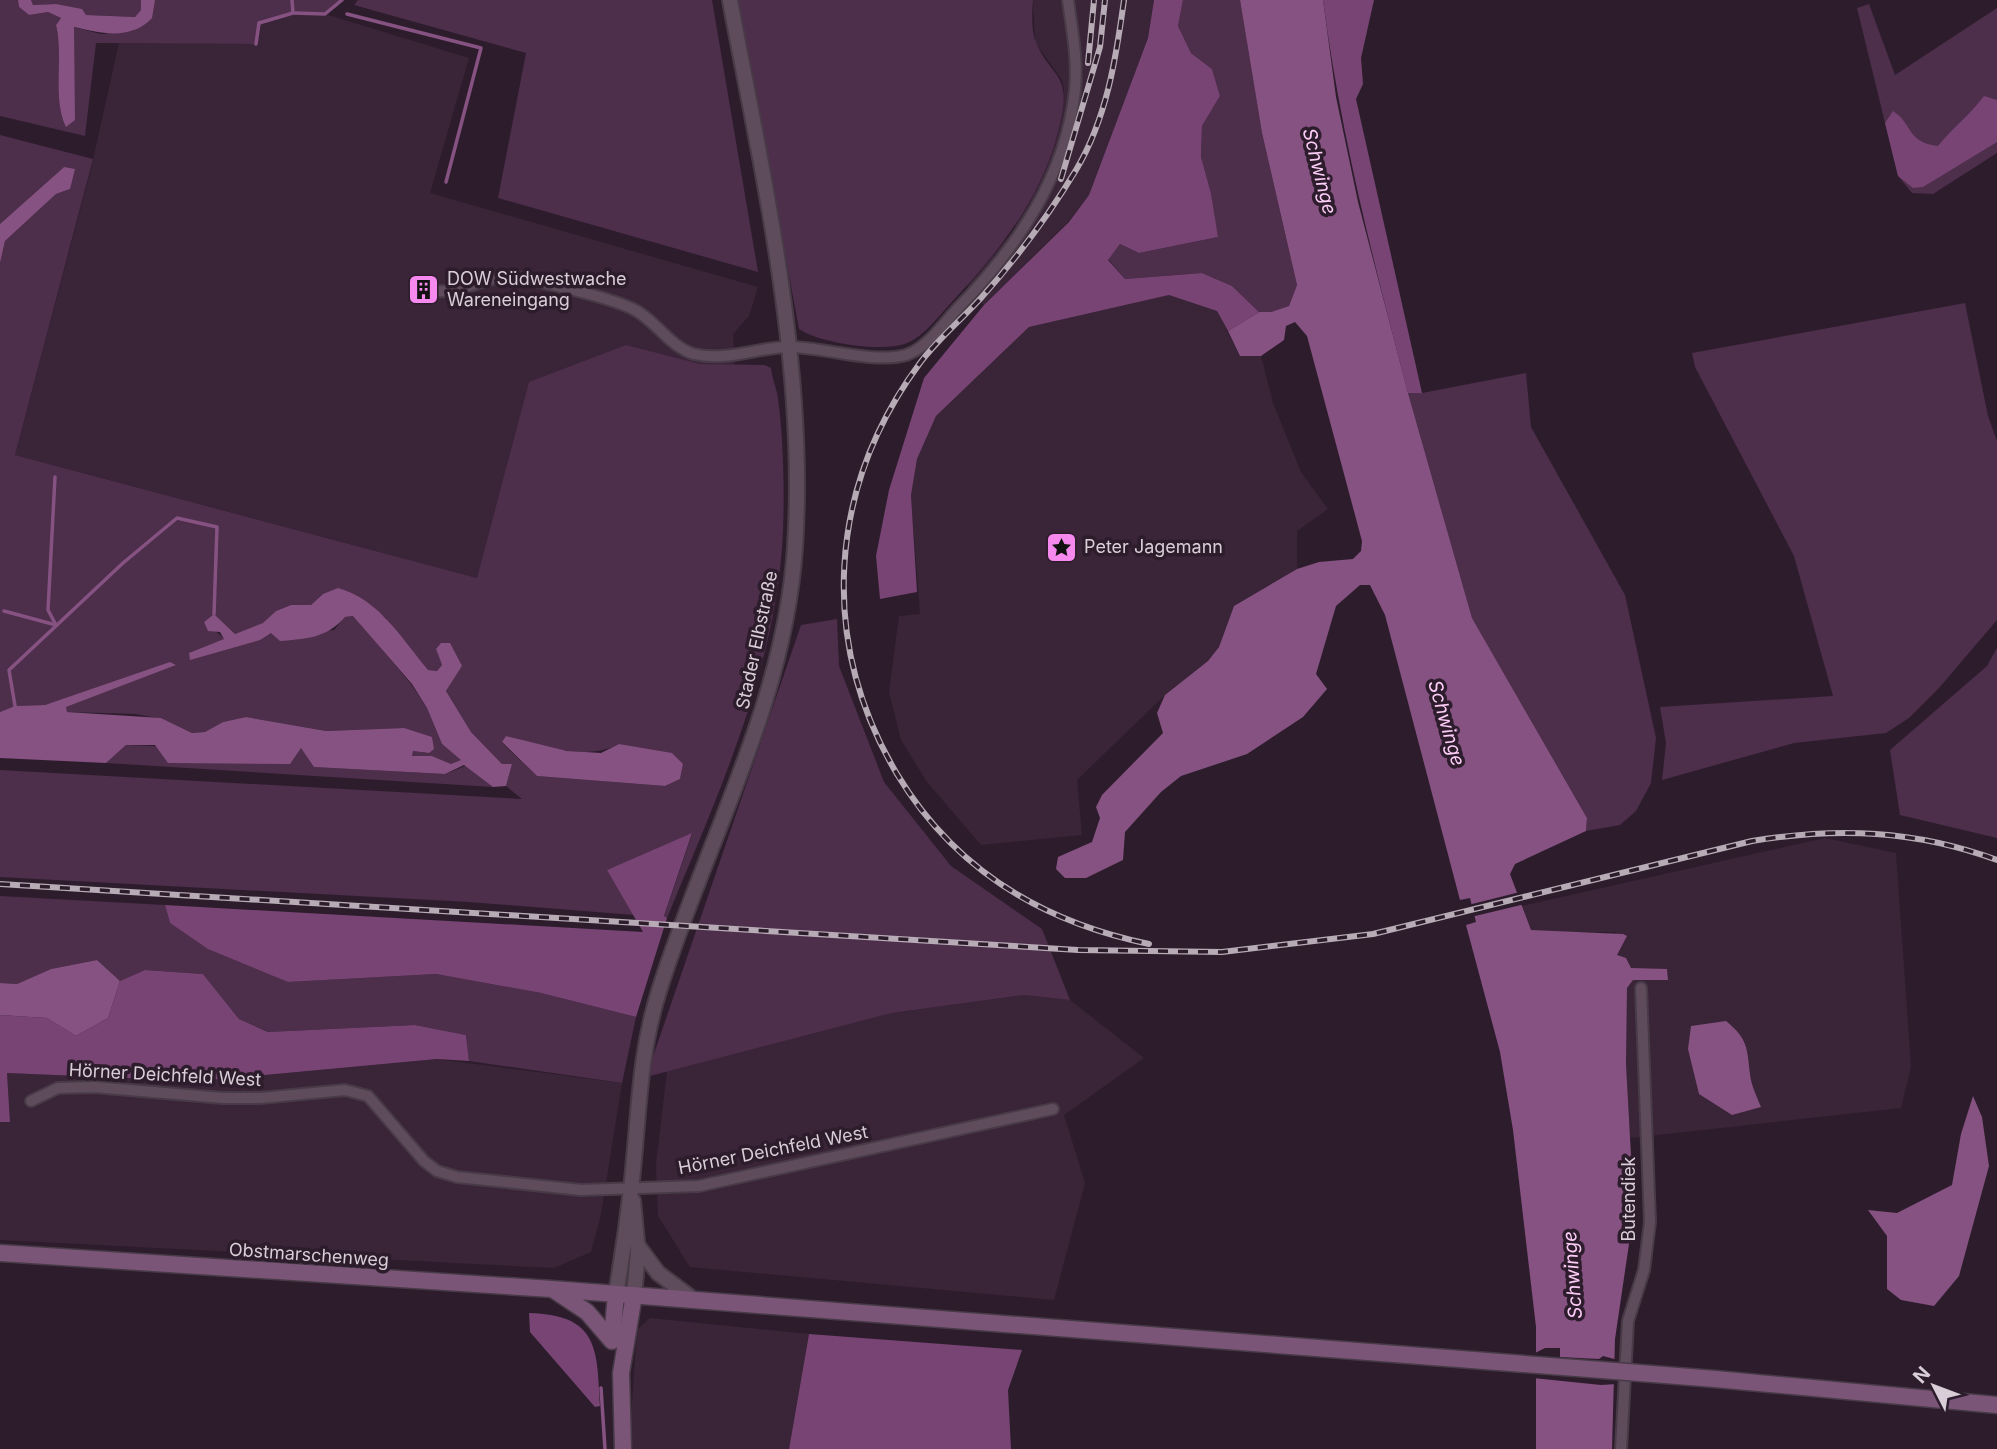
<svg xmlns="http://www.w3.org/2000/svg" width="1997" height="1449" viewBox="0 0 1997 1449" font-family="Inter,sans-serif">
<rect width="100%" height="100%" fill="#2d1d2c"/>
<g fill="#3a2438">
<path d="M1033,0H1154L1148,38L1089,195L1069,221L984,305L967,286L1014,230L1064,90L1062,80L1035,42Z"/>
<path d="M293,13L325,14L469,58L430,193L758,287L749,316L733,334L750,651L15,455L90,173L119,43L256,44L259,23Z"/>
<path d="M1169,295L1217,311L1240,356H1261L1273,403L1301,472L1328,509L1297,531V569L1234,606L1219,647L1208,661L1165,695L1077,780L1082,835L981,845L927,782L901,740L889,692L899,616L920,614L911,495L917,459L936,416L1029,327Z"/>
<path d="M1825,838L1896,853L1911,1067L1901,1108L1630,1138L1626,1064L1627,988L1632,980H1668L1631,968L1616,955V932H1536L1531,930L1522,906Z"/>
<path d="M1024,995L1070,1000L1144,1058L1064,1115L1085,1183L1054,1300L690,1267L658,1216L656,1164L667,1071L892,1013Z"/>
<path d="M437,1059L622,1083L601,1214L591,1252L554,1268L0,1240V1122L10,1121L7,1073L199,1081Z"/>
<path d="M650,1318L809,1334L789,1449H629L637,1330Z"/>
</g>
<g fill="#4d2e4b" fill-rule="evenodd">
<path d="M0,0H18L19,7L29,15L48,12L61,18L56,25L75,119L73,27L101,34L133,31L155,0H342L325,14L293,13L259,23L256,44L96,43L85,136L0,116Z"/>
<path d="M31,0H141L142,10L135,17L86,15L56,4L33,5Z"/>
<path d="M358,0H712L758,272L498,198L526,53L354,5Z"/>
<path d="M738,0H1033C1032,12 1031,31 1036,42C1050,77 1071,72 1061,119C1046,193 1000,251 950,304C937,318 924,336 907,343C884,353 819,343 799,329Z"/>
<path d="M1183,0H1240L1262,133L1297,285L1289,306L1271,312H1259L1232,286L1202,273L1125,279L1108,259L1120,244L1139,253L1218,237L1201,157L1202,126L1220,96L1212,69L1191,53L1178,26Z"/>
<path d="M1869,4L1895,75L1997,8V153L1933,194L1912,193L1898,176L1857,8Z"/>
<path d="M0,135L93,159L15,455L477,578L529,382L626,345L700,364L765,365L771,368C772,379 777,389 778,399C784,440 785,507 782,548C772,678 716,799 667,918L664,917L692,834L608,870L634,915L469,902L0,877V770L522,799L506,786L512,764H502L471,732L446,691L462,666L436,649L442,665L437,671L427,670L385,617L323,594L311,605H291L276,611L264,623L235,634L214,614L204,622L225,639L190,653L272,633L334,630L345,617L354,616L411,684L427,708L442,744L462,760L451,764L432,756H412L413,751L429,753L404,728L326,731L246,717L223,722L205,732L192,733L163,719L135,714L67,712L65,707L175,665L45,705L16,706L0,712V263L5,241L56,194L70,189L64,167L0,224ZM506,736C543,745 584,762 619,744L683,764L680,779L665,786L537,776L502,743Z"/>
<path d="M1965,303L1988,416L1997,441V620L1939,688L1909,718L1886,733L1794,743L1662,780L1666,743L1660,707L1833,696L1794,556L1695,367L1692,353Z"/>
<path d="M1526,373L1531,427L1625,595L1656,738L1651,783L1636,811L1620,825L1586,831L1587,818L1579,804L1472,618L1408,393H1422Z"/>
<path d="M837,619L839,666L884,782L951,866L1042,929L1070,1000L1024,995L892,1013L646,1077L801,625Z"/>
<path d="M1997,648V838L1900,815L1890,750L1987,666Z"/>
<path d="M126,745L296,752L301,748L315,767L445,774L468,765L493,787L106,763Z"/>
<path d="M0,896L165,905L170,923L288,982L436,974L541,993L636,1017L622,1083L469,1061L466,1035L415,1025L269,1032L239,1019L203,974L145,970L120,981L97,960L51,969L17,984L0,983Z"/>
</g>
<g fill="#774474">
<path d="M1154,0H1183L1178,26L1191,53L1212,69L1220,96L1202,126L1201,157L1211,194L1218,237L1139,253L1120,244L1108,260L1125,279L1202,273L1232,286L1259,312L1228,331L1217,311L1169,295L1029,327L936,416L917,459L911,495L917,592L880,599L876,556L889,490L924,378L984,305L1069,222L1089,195L1148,38Z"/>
<path d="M1323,0H1374L1361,58L1363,84L1356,99L1422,393H1408C1373,260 1341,136 1323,0Z"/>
<path d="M1984,96L1997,100V142L1923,187L1913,188L1898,176L1885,123L1893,111C1914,125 1906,142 1938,146C1952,128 1970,115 1984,96Z"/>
<path d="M692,833L664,916L667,918L636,1017L541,993L436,974L288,982L208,949L170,923L165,905L643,932L607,870Z"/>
<path d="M145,970L203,974L239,1019L268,1032L415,1025L466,1035L469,1061L437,1059L199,1081L7,1073L10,1122H0V1015L47,1018L76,1036L108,1018L120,981Z"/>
<path d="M529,1313C599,1315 597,1349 600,1406L595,1407L530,1332Z"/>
<path d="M809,1334L1022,1350L1008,1390L1011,1449H789Z"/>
</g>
<g fill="#865282">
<path d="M18,0H31L33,5L56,4L82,9L86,15L135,17L141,10V0H155L152,18C131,41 100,33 74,27L75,120L66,127C52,98 64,57 56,25L61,18L48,12L29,15L19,7Z"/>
<path d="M1240,0H1323L1336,97L1358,202L1408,393L1472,618L1587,818L1586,831L1515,864L1510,874L1531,930L1623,934L1627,936L1617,955L1626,958L1631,968L1667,969L1668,980H1633L1627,988L1626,1064L1634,1210L1615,1339L1612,1449H1536V1327L1513,1130L1500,1052L1466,925L1476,922L1470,898L1460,900L1385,615L1370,585H1360L1336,606L1316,674L1327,689L1303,717L1247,754L1181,776L1161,792L1125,832L1123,860L1086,878H1065L1056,869L1058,857L1092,842L1100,818L1096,807L1102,795L1163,733L1157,713L1165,695L1208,661L1219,647L1234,606L1297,569L1319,562L1353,559L1361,551L1362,541L1307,336L1295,322L1286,326L1284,340L1261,356H1240L1228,331L1259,312H1271L1289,306L1297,285L1262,133Z"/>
<path d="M64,167L75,169L70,189L56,194L5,241L0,263V224Z"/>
<path d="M338,588C379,599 402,639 428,670L437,671L442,665L436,649L441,643H450L462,666L446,691L471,732L502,764H512L506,786L493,787L464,765L445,774L314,767L301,748L290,764L168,763L155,745H126L106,763L0,758V712L15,706L45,705L170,662L176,665L66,707L67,712L161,718L192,733L205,732L223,722L246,717L326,731L404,728L432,737L434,749L429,753L413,751L412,756H432L451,764L461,760L442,744L427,708L412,684L353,616L345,617C327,638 306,639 280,641L271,633L260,640L190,660L189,653L224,639L220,632L208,631L204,622L214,614L235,634L263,623L276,611L291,605H311L323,594Z"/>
<path d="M506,736L567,751L601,753L619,744L672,753L683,764L680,779L665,786L537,776L502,742Z"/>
<path d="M97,960L120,981L108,1018L76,1036L47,1018L0,1015V983L17,984L51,969Z"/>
<path d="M1726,1021C1748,1039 1747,1048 1750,1074C1751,1085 1757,1097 1761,1107L1732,1115L1699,1094L1688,1049L1691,1026Z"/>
<path d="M1973,1096L1982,1117L1989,1166L1959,1276L1934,1306L1901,1300L1887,1289V1236L1868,1210L1897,1213L1952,1185L1961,1134Z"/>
</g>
<g fill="#2d1d2c">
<path d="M1520,892L1525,904L1471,917L1468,905Z"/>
<path d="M1545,1348H1560V1357L1599,1359L1603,1356L1618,1360L1617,1384L1601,1385L1533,1378V1354Z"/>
</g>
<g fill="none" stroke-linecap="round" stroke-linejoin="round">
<g stroke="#865282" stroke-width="3.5">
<path d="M293,13L325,14L342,0"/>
<path d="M347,14L481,48L446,182"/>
<path d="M256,44L259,23L293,13L292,0"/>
<path d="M4,611L56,625L48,610L55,477"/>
<path d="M15,706L9,670L123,563L177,518L217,527L214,614"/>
<path d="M601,1388L605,1449"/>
</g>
<defs>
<g id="minor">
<path d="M425,289C459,299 484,273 517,278C541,281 615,299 635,310C656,321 670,347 694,354C725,362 759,347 789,347C824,347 873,364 906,355C928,348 945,321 960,306C1019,245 1066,175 1075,90C1078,60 1072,30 1068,0"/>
<path d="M31,1101L58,1088L94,1087L223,1098H260L345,1090L368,1096L424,1161L437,1171L457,1177L581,1190L699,1186L1053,1109"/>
<path d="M1621,1449L1628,1321L1644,1270L1650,1222L1641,988"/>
</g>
<g id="tertiary">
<path d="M633,1201L638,1252L634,1295"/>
<path d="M638,1246L658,1273L694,1300"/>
<path d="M616,1294C622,1259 627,1224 631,1189C639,1121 638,1057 659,991C705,843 785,705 795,547C807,366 763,177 730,0"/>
</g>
<g id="secondary">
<path d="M0,1253L552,1289L1602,1370"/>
<path d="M554,1290L587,1312L612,1341"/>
<path d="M612,1340L616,1294"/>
<path d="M1715,1379L1997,1405"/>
<path d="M623,1449L621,1373L634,1295"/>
</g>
</defs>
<use href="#minor" stroke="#483b47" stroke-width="14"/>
<use href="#tertiary" stroke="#483b47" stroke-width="18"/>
<use href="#secondary" stroke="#483b47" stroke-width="19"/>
<use href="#minor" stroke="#5e4c5c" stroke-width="10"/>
<use href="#tertiary" stroke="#5e4c5c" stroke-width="14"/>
<use href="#secondary" stroke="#7a5577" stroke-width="16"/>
<defs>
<g id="rail">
<path d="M1124,0C1116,58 1107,118 1076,170C1049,215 1016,259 981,298C961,320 938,339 920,363C828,487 818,641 897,774C954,869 1042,922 1149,944"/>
<path d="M1088,63L1094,0"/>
<path d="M1061,179L1100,47L1105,0"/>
<path d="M0,884L1078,950L1222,952L1373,934L1752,841C1838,827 1915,830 1997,860"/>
</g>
</defs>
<use href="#rail" stroke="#b7abb6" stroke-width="6"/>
<use href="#rail" stroke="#2d1d2c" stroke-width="3.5" stroke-dasharray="10" stroke-linecap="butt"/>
<defs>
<path id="secondary-bridge" d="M1602,1370L1715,1379"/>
</defs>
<use href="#secondary-bridge" stroke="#483b47" stroke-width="19" stroke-linecap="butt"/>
<use href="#secondary-bridge" stroke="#7a5577" stroke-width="16"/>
</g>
<defs>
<symbol id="building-square" viewBox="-11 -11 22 22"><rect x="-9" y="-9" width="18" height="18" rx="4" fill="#f589ee" stroke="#2d1d2c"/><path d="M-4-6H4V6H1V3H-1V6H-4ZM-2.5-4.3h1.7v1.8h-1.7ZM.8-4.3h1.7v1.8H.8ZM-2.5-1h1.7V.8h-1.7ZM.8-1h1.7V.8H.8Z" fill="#111"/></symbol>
<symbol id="sight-square" viewBox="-11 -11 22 22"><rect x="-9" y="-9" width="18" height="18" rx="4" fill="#f589ee" stroke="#2d1d2c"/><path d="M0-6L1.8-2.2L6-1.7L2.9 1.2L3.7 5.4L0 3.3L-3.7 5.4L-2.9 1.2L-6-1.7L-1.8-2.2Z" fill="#111"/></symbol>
</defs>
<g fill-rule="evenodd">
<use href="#building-square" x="406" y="272" width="35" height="35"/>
<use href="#sight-square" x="1044" y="530" width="35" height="35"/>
</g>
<g text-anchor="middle" stroke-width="7" stroke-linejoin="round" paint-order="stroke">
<g font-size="18" fill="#d9ced8" stroke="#2d1d2c" text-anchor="start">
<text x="447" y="285">DOW Südwestwache<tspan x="447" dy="21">Wareneingang</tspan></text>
<text x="1084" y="553">Peter Jagemann</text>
</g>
<g font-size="18" fill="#d9ced8" stroke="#2d1d2c">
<text transform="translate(757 640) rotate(-78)" y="6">Stader Elbstraße</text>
<text transform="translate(165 1075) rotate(3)" y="6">Hörner Deichfeld West</text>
<text transform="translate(773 1150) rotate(-11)" y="6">Hörner Deichfeld West</text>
<text transform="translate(1629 1199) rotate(-90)" y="6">Butendiek</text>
<text transform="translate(309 1255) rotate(4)" y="6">Obstmarschenweg</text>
</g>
<g font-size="19" font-style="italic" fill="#fccdf7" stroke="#2d1d2c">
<text transform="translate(1320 171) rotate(76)" y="7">Schwinge</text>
<text transform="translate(1447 723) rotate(74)" y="7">Schwinge</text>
<text transform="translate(1572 1275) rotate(-94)" y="7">Schwinge</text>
</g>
</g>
<g transform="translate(1934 1386) rotate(312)" stroke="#2d1d2c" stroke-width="5" paint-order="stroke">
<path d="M0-5L12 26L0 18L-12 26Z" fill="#d9ced8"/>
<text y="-10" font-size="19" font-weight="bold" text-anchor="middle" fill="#d9ced8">N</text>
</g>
</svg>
